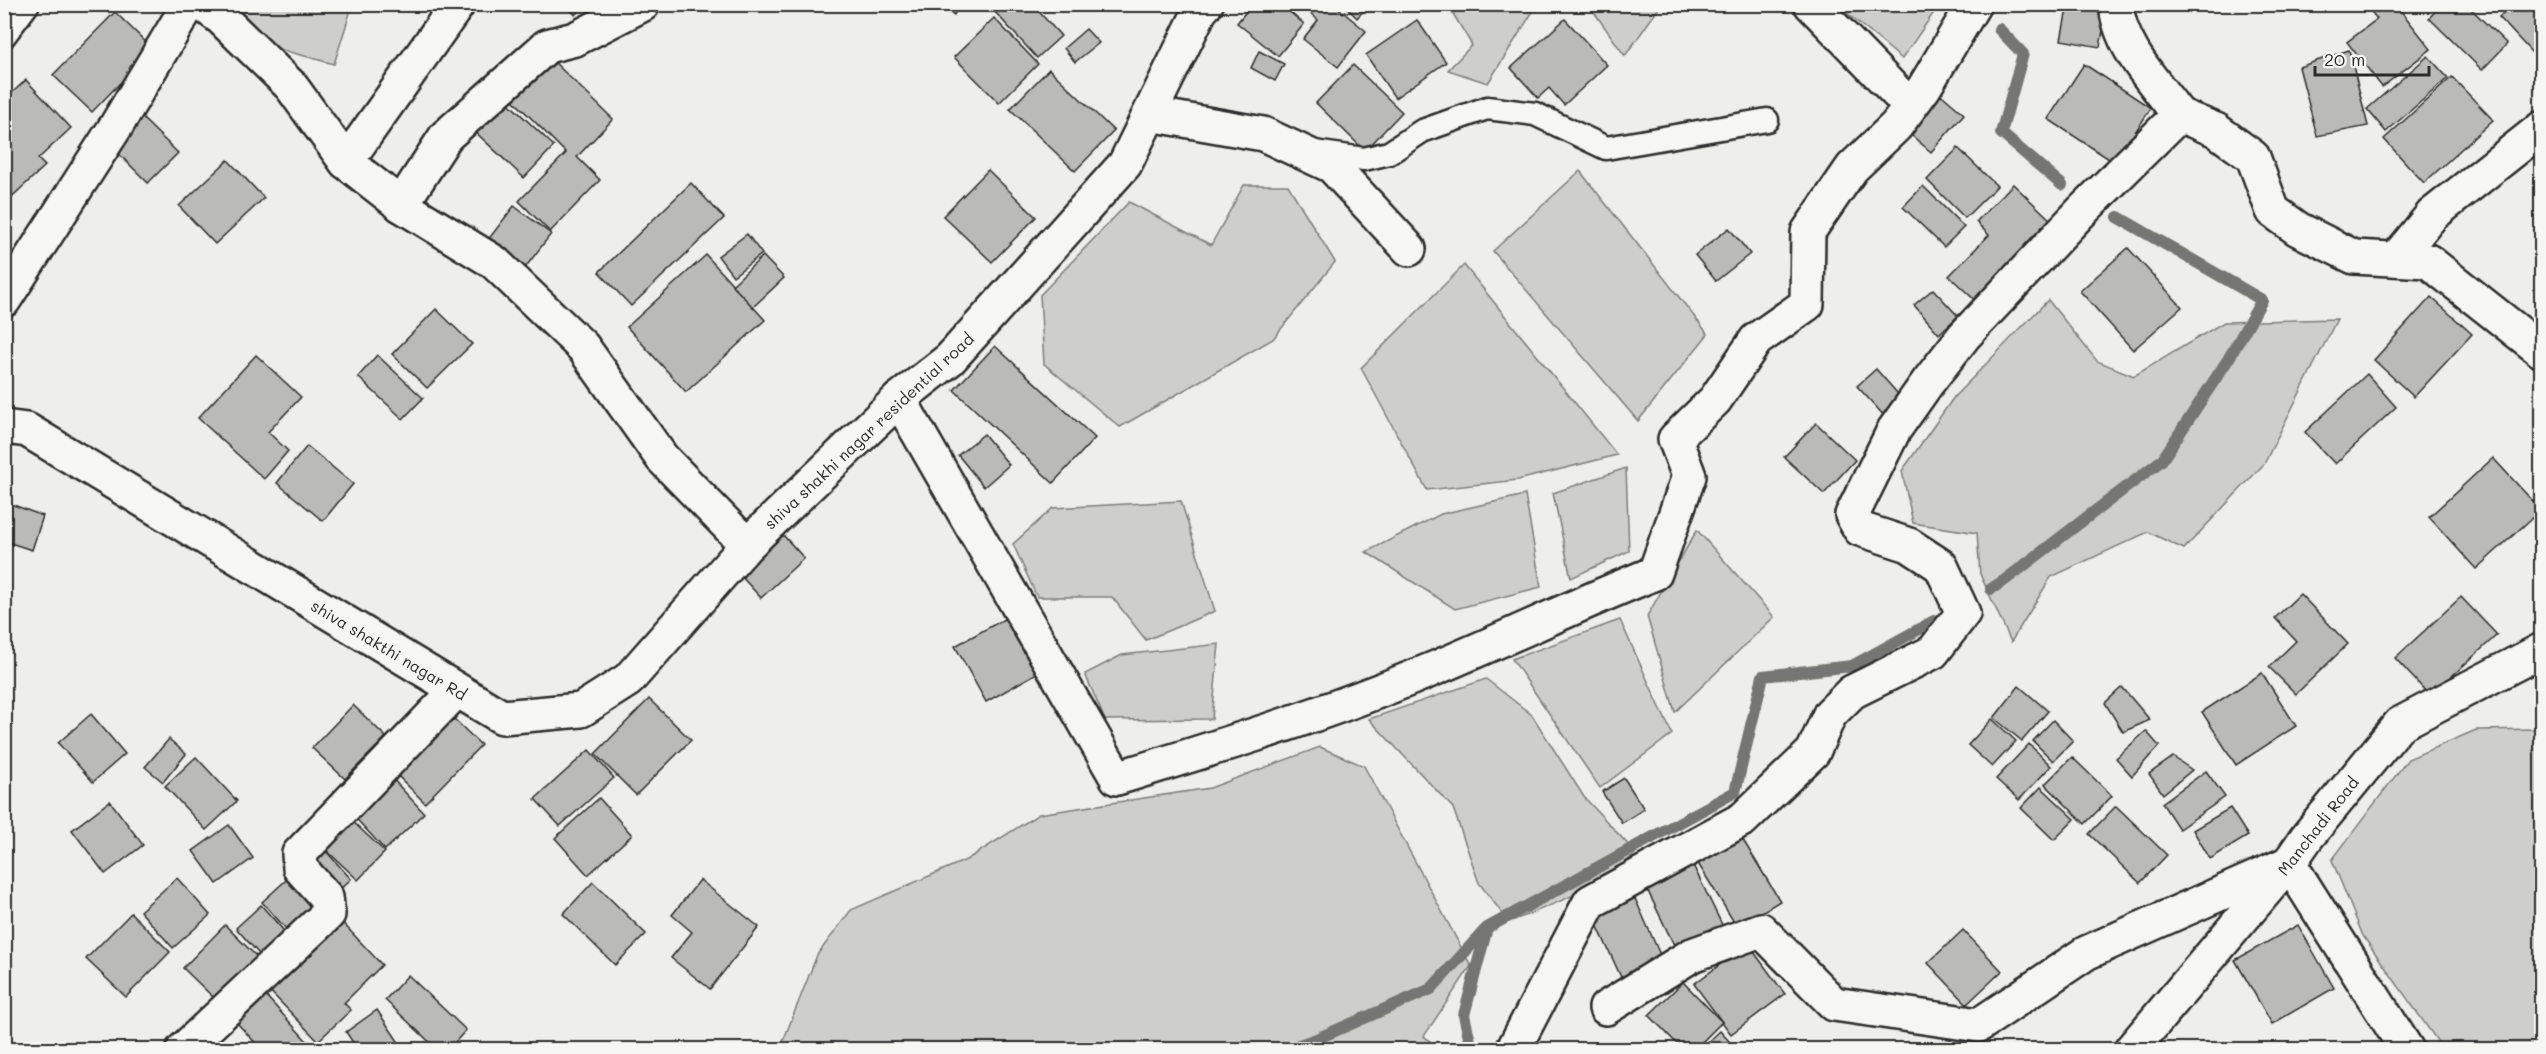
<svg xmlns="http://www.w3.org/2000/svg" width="2546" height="1054" viewBox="0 0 2546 1054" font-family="Mali,sans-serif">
<rect width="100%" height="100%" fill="#eeeeea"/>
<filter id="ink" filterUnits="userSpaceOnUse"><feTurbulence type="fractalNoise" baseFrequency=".0167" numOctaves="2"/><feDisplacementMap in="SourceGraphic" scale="12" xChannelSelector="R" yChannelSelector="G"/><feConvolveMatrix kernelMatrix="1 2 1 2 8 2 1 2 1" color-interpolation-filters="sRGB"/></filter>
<g filter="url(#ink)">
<g fill="#cececa" stroke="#7c7c7a" stroke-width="1.5">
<path d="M348,4L350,13L334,64L264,45L179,5Z"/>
<path d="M1431,5H1537L1488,83L1448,70L1472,45L1449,7Z"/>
<path d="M1589,5H1661L1625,56Z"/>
<path d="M1837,5H1939L1902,59Z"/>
<path d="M1580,171L1708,334L1638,421L1493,251Z"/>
<path d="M1244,185H1288L1335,262L1273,339L1120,427L1044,364L1040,295L1129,202L1211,245Z"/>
<path d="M1464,265L1617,455L1518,480L1427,490L1361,368Z"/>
<path d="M2048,300L2097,361L2134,376L2224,322L2337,319L2264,464L2184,549L2148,532L2051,577L2011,642L1980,574L1977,533L1913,523L1902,471L1954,397Z"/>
<path d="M1626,468L1629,551L1571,578L1553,493Z"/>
<path d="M1525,495L1541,587L1455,609L1366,552L1441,514Z"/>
<path d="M1181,501L1215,611L1146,640L1112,597H1037L1013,544L1053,508Z"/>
<path d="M1697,530L1774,617L1675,712L1647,616Z"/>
<path d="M1620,620L1672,734L1600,788L1512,659Z"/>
<path d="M1219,644L1212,719L1105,720L1085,674L1122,655Z"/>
<path d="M1486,679L1532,715L1584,797L1636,853C1600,888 1554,904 1509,922L1479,883L1453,808L1369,719Z"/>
<path d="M2541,729V1049H2443L2363,936L2332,860L2408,759L2476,730Z"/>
<path d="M1320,747L1364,766L1471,966L1424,1036L1439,1049H780L817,955L851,910L966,860L1039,814L1210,788Z"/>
</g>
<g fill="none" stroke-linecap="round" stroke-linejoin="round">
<g stroke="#757573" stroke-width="12">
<path d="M1999,29L2023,54L2001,133L2062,185"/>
<path d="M1991,589L2005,580L2162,460L2229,358L2262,300L2118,217"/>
<path d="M1284,1050L1314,1040L1431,989L1485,930"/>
<path d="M1472,1050L1464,1015L1487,928L1735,792L1763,676L1852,666L1934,621"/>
</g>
</g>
<g fill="#babab7" stroke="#2b2b2b" stroke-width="1.5">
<path d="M566,4H586L575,15Z"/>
<path d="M935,4H960L954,15Z"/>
<path d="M1001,4H1032L1061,36L1037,58L994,11Z"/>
<path d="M1252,4H1280L1304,24L1278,56L1237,23Z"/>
<path d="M1300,4H1333L1366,31L1338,67L1303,39L1318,20Z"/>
<path d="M1343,4H1370L1357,18Z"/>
<path d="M2068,4H2108L2100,47L2061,40Z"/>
<path d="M2365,4H2409L2401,11L2431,49L2382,87L2347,42L2377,19Z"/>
<path d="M2442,4H2466L2507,44L2482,70L2429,18Z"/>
<path d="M2513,4L2542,6V47L2533,54L2499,17Z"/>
<path d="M115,12L153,49L92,112L53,75Z"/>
<path d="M994,18L1038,64L999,103L954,57Z"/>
<path d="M1565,19L1607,65L1564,105L1549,88L1538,98L1511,68Z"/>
<path d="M1417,20L1446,62L1395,98L1366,55Z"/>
<path d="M1086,29L1099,43L1075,62L1064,48Z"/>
<path d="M2349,50L2368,126L2317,136L2299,67Z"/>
<path d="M1259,51L1284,64L1275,81L1251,68Z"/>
<path d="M548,56L613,119L577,157L600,180L550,232L519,201L566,153L509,96Z"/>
<path d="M2428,56L2448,78L2386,132L2367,109Z"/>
<path d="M2084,64L2151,108L2115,163L2048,119Z"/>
<path d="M1353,65L1402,112L1365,151L1316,103Z"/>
<path d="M1049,69L1114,131L1075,171L1010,109Z"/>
<path d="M2452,77L2493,120L2424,183L2384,139Z"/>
<path d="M26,80L71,128L38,159L45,166L4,204V100Z"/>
<path d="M1937,91L1964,114L1931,152L1904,129Z"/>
<path d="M499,94L554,146L524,178L469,126Z"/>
<path d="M137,113L178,153L148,183L108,143Z"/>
<path d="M1958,148L1997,186L1965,218L1927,180Z"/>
<path d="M228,160L264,198L215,244L179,206Z"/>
<path d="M988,170L1036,217L992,262L943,216Z"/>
<path d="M691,183L724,218L631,306L599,272Z"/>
<path d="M2013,184L2056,225L1980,305L1949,276L1989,235L1976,222Z"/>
<path d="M1923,186L1964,227L1944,247L1903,207Z"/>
<path d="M514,206L551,234L508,290L471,262Z"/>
<path d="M1729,228L1750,254L1716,281L1695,255Z"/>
<path d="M747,234L762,254L733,276L718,256Z"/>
<path d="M2128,248L2182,307L2133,350L2080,291Z"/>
<path d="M706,255L765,320L686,392L627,327Z"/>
<path d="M763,256L784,278L753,307L732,285Z"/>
<path d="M1933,289L1958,316L1939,334L1914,305Z"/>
<path d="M2431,297L2472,334L2414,397L2374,360Z"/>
<path d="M436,309L472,344L427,388L392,354Z"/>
<path d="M995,346L1095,438L1053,483L954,390Z"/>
<path d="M256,355L301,397L268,432L288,451L264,479L198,418Z"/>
<path d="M377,355L423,398L403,419L358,377Z"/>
<path d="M1876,369L1905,402L1887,419L1857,386Z"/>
<path d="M2367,374L2396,407L2335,464L2305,432Z"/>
<path d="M1816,423L1855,460L1824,494L1784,457Z"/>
<path d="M984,434L1009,465L984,487L958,455Z"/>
<path d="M307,446L353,484L323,521L277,483Z"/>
<path d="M2493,458L2541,510L2476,569L2429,517Z"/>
<path d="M8,503L43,516L32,550L4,541V513Z"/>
<path d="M783,535L804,558L761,598L740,575Z"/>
<path d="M2300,594L2348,644L2296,694L2269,667L2296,641L2275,618Z"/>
<path d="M2461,597L2497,635L2430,696L2395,658Z"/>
<path d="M1015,613L1046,668L986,702L955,646Z"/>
<path d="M2262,673L2296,726L2236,765L2202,712Z"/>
<path d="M2019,686L2048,711L2022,741L1994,718Z"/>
<path d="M2122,687L2150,720L2123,732L2105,703Z"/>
<path d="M649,699L691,740L636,795L595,754Z"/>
<path d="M353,705L386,737L345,779L312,748Z"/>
<path d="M91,714L125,754L93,782L58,743Z"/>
<path d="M453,718L481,745L425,803L397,775Z"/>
<path d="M1992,719L2016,741L1992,767L1968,745Z"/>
<path d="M2053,720L2073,741L2053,761L2033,741Z"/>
<path d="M2146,731L2159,746L2132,776L2116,758Z"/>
<path d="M169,739L186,754L163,782L145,767Z"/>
<path d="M2029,744L2051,766L2019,800L1996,779Z"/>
<path d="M589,750L614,778L560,826L535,799Z"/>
<path d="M196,757L237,801L206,830L165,786Z"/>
<path d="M2072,757L2112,796L2085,824L2045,784Z"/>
<path d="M2173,757L2192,770L2163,794L2149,774Z"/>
<path d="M2206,771L2225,797L2179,829L2162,803Z"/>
<path d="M389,775L424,813L385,850L350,812Z"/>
<path d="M1624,778L1644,809L1622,823L1602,792Z"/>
<path d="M2041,787L2075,819L2054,840L2021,808Z"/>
<path d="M599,798L632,835L588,875L555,838Z"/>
<path d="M110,801L143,845L105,874L72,830Z"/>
<path d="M2116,806L2167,855L2140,883L2089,834Z"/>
<path d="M2230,808L2248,836L2210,859L2193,830Z"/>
<path d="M349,818L385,852L358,880L322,846Z"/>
<path d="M229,825L253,858L217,884L193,851Z"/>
<path d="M1737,830L1780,901L1737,927L1694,857Z"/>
<path d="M324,849L351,879L331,898L303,869Z"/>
<path d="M1691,861L1724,929L1677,951L1644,883Z"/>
<path d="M295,872L329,910L296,940L262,902Z"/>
<path d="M177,878L210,915L173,948L140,911Z"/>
<path d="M700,880L759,927L710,989L671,958L692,932L672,915Z"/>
<path d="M593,882L646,934L615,965L563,914Z"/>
<path d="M1633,894L1662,959L1621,977L1591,912Z"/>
<path d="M261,905L291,939L266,962L236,928Z"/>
<path d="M131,913L170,952L126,997L86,959Z"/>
<path d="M339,919L382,965L344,1003L351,1010L318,1041L266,987Z"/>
<path d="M225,925L257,957L216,1000L183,968Z"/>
<path d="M2298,925L2334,988L2272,1024L2235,960Z"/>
<path d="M1963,930L2002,971L1967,1004L1928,963Z"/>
<path d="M1748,944L1785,994L1731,1034L1694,984Z"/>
<path d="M408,975L466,1030L448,1050H438L385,1000Z"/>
<path d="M1683,982L1722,1022L1694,1050H1683L1649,1015Z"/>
<path d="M266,996L315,1050H262L237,1023Z"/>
<path d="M377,1010L400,1044L392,1050H358L346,1032Z"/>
<path d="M1720,1031L1737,1050H1699Z"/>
</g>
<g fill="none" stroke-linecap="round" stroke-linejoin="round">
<defs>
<g id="service">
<path d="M4,36L28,4"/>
<path d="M1314,152L1364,159L1389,153L1422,131L1487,108L1535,114L1606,148L1767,120"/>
</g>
<g id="minor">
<path d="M202,4L221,18L291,86L346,162L401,205L494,262L583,347L662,458L747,545"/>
<path d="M1811,4L1910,106"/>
<path d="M2116,4C2119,47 2155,82 2179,115"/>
<path d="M1150,114L1263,134L1332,166L1409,249"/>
<path d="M346,162L458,4"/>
<path d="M401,205L446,136L547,46L575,39L643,4"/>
<path d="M2396,259L2432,215L2542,128"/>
<path d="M4,300L116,126L189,4"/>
<path d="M899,399L1117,778C1221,746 1326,714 1426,672C1503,640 1578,604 1655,573L1689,476L1675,439L1715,400L1756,340L1807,304L1808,232L1852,168L1896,126L1924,88L1974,4"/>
<path d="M4,427L27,430L502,717L581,710L628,680L747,545L899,399L950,359L1125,164L1200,11L1206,4"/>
<path d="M1606,1008L1692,955L1761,930L1834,1004L1979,1025L2086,953L2289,863L2407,1050"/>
<path d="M183,1050L328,914L326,897L300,868L299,854L456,691"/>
<path d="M1513,1050L1590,902L1743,819L1813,752L1830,714L1852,692L1933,652L1963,613L1941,566L1909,545L1860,529L1852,515L1894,430L1928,382L1964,336L2081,212L2179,115L2216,130L2253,157L2273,211L2298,229L2354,257L2428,261L2542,351"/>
<path d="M2131,1050L2289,863L2307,837L2400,724L2542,650"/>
</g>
</defs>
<use href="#service" stroke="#2b2b2b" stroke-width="27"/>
<use href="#minor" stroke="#2b2b2b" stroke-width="38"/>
<use href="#service" stroke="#f6f6f2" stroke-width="22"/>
<use href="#minor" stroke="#f6f6f2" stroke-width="33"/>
</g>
</g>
<g text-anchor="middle" stroke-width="4.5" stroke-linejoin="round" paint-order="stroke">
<g font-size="16" fill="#2b2b2b" stroke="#f6f6f2">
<text transform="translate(869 431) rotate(-43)" y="6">shiva shakhi nagar residential road</text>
<text transform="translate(389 650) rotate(31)" y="6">shiva shakthi nagar Rd</text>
<text transform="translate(2318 826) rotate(-52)" y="6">Manchadi Road</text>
</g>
</g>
<rect width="2546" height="1054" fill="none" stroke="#f6f6f2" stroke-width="24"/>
<rect x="12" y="12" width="2522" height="1030" fill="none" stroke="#2b2b2b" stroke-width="2" filter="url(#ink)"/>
<path d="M2315 66v9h114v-9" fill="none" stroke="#2b2b2b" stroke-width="3"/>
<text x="2324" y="66" font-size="18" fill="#2b2b2b" stroke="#f6f6f2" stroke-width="4.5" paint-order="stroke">20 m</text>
</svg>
